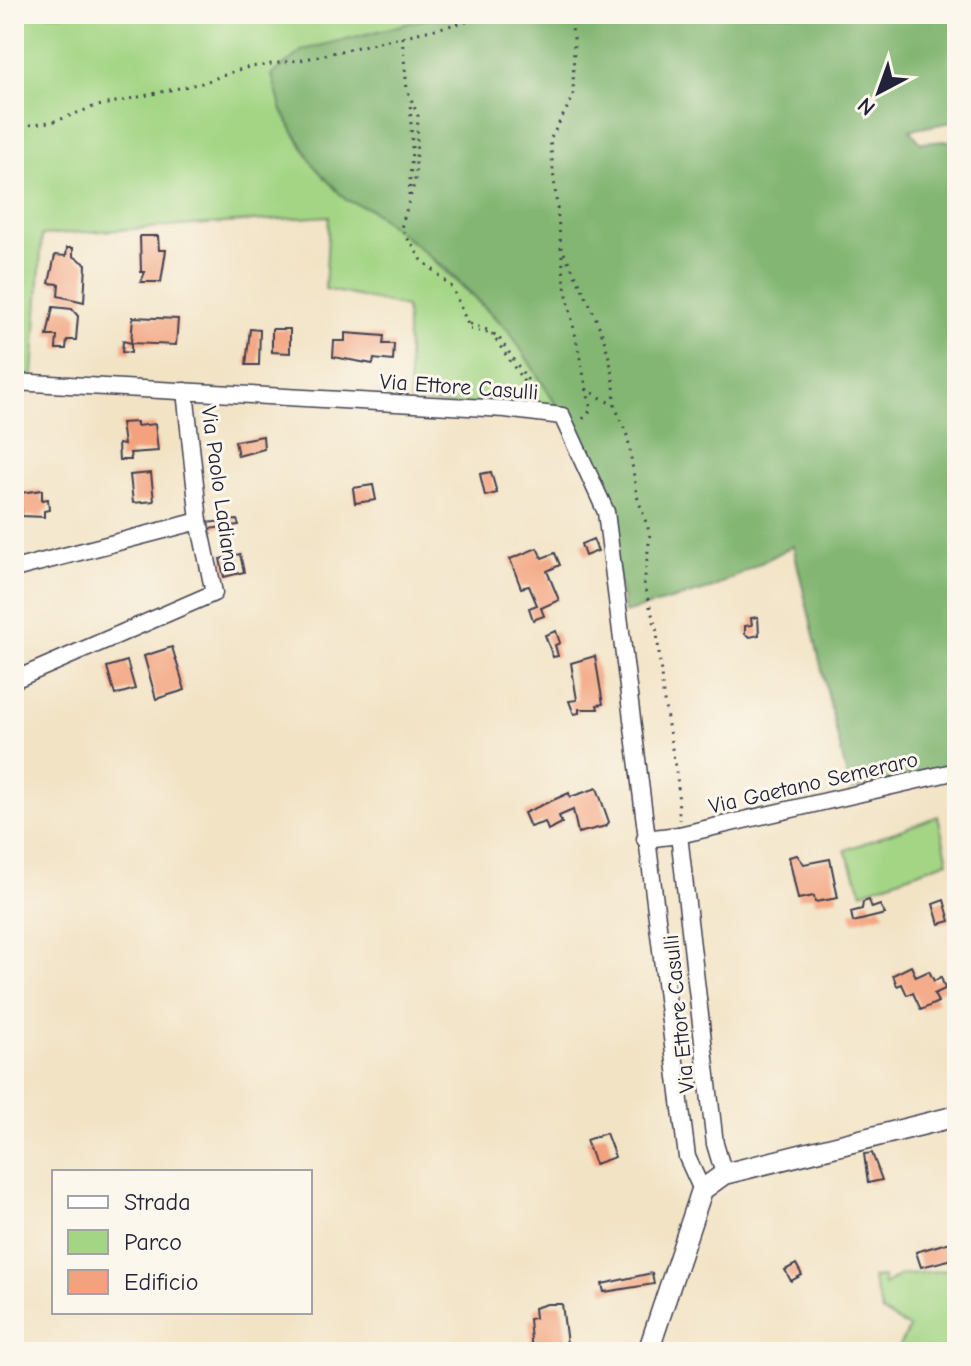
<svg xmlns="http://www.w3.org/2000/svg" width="971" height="1366" viewBox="0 0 971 1366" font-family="'Comic Neue',sans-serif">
<rect width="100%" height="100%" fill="#fbf7ec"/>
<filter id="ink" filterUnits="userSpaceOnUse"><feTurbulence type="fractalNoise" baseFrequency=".0125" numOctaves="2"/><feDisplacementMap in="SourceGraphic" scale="16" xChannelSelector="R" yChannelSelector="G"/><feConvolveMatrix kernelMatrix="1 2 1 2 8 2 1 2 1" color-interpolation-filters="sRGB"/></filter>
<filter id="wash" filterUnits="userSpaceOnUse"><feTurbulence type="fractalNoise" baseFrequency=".006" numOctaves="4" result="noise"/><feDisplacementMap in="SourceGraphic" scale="32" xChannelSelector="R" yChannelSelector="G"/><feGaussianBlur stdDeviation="1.8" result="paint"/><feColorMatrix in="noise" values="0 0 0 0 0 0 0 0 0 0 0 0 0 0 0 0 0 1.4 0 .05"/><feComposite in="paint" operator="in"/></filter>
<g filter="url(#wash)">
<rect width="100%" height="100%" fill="#f2e3c5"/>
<g fill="#a3d584" stroke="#627c60" stroke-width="2">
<path d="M14,14H467L422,20L282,111L314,166L346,200L370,209L418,246L510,332L564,417L410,401L406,307L325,289L329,216L42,235L33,376L14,375Z"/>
<path d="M938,816L948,861L862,892L845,850Z"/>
<path d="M957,1269V1352H901L898,1348L909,1328L882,1312L872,1278L883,1277L884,1285L900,1275Z"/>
</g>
<path fill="#82b672" stroke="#526c56" stroke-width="2" d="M467,14H957V121L910,130L921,143L957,140V764L850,790L793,546L713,588L624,613L608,509L564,417L510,332L446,269L370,209L346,200L314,166L282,111L272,75L303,50L422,20Z"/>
<g id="blocks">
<g fill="#f3a27d">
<path d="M140,236H158L159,250H166L161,282H141L145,272H141Z"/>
<path d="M67,248H73V256L86,264L84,302L58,296L59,284L49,283L55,255L66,256Z"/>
<path d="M53,307L72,309L78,316L76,340H67L66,349H56L57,336H47Z"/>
<path d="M133,317L178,319L176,345L131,343V353L122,352L123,341L131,343Z"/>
<path d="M250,329L260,330L259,365H246Z"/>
<path d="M272,329H290V353L272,352Z"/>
<path d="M345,333L384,336L383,344H394L393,361L374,359L373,364L333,357L334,341H345Z"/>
<path d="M137,422V426L155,424L158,451L130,453L131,460H119L118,444L124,445L121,423Z"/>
<path d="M263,436L264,449L238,456L235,441Z"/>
<path d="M491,472L497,493L485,496L480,474Z"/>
<path d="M151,473L154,501L133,503L130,475Z"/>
<path d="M373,485L376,500L355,503L353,488Z"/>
<path d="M42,490V500L48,499L49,510L44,511V517L22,516L20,493Z"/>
<path d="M237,520L239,525L209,529L204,523Z"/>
<path d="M593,539L598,551L585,556L581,544Z"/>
<path d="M537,548L542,558L555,553L560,565L547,571L559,600L541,608L544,616L533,620L529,608L537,605L529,586L521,588L510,559Z"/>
<path d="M240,554L244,572L224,577L220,559Z"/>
<path d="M758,617L759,635L750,637L745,634V626L752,625L751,618Z"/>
<path d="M556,631L560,643L555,645L558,656L553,657L545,635Z"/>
<path d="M172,647L185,690L156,699L144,656Z"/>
<path d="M595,656L603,704L597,705L598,709H579V713L574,714L569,701L577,700L571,663Z"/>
<path d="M127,661L135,689L115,695L107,667Z"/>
<path d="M597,788L609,822L606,826L578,833L573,810L559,816L562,823L548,830L545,822L530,827L524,813L569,793L570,797Z"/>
<path d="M797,855L804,864L830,859L838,898L815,902L814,896L798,899L789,857Z"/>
<path d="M869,900L872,908L880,905L885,914L853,922L851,912L862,909L863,902Z"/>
<path d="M944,900L950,921L939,924L933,904Z"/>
<path d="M911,966L916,977L929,971L934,981L941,977L945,989L934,994L938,1002L921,1010L913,993L907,995L902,984L897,986L893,975Z"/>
<path d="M606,1133L615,1157L595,1164L586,1140Z"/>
<path d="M872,1153L882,1180L868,1183L864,1154Z"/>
<path d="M957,1240V1258L921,1267L916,1252Z"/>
<path d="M796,1264L802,1275L791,1281L785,1270Z"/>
<path d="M652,1273L654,1284L604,1292L602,1284Z"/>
<path d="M547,1304H562L567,1344L532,1352L529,1319L535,1318L534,1308Z"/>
</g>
</g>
</g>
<g filter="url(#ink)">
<use href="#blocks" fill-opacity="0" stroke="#413f50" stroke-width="2"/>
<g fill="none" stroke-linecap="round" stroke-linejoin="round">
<defs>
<g id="minor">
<path d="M14,382L505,409L562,416L606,512L687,1157L702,1190"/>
<path d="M14,569L199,521"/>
<path d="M14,680L214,593L199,521L185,391"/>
<path d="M679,835L957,771"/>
<path d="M645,839L679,835L715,1144L724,1174"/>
</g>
<path id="tertiary" d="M648,1352L702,1190L724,1174L957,1116"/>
</defs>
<use href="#minor" stroke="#413f50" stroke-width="19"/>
<use href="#tertiary" stroke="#413f50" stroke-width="23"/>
<g stroke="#413f50" stroke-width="3" stroke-dasharray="2 6" stroke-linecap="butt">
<path d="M568,14L574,37L573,97L550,140L565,286L591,410L580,422"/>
<path d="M402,37L407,89L418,116L415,181L401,228L421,259L452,287L470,329L497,335L540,398"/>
<path d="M14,127L56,121L93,107L202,83L244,68L306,59L500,14"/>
<path d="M409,196L412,149L410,100"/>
<path d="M564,253C590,303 615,349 615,406"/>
<path d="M470,324L490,331L534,397"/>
<path d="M586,389L615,406L628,438L637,496L650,534L644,585L657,632L663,695L678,784L679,820"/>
</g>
<use href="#minor" stroke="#fff" stroke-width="16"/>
<use href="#tertiary" stroke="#fff" stroke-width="20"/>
</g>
</g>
<g text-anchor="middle" stroke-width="6" stroke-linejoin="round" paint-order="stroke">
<g font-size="22" fill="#22223b" stroke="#fbf7ec">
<text transform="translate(459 386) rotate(4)" y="8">Via Ettore Casulli</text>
<text transform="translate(221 489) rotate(82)" y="8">Via Paolo Ladiana</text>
<text transform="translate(813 782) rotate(-13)" y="8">Via Gaetano Semeraro</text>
<text transform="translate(678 1014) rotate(-96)" y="8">Via Ettore Casulli</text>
</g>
</g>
<rect width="971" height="1366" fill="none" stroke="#fbf7ec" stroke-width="48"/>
<rect x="52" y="1170" width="260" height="144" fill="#fbf7ec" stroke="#a4a2a5" stroke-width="2"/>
<rect x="68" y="1196" width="40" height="12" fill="#ffffff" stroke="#a4a2a5" stroke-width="2"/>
<text x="124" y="1210" font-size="24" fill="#22223b">Strada</text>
<rect x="68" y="1230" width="40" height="24" fill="#a3d584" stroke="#a4a2a5" stroke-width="2"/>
<text x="124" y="1250" font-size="24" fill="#22223b">Parco</text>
<rect x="68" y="1270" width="40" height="24" fill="#f3a27d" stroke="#a4a2a5" stroke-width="2"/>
<text x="124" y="1290" font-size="24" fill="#22223b">Edificio</text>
<g transform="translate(879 92) rotate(221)" stroke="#fbf7ec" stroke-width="6" paint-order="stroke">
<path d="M0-6L14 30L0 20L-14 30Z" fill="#22223b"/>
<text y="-12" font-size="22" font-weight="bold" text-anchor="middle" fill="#22223b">N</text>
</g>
</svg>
